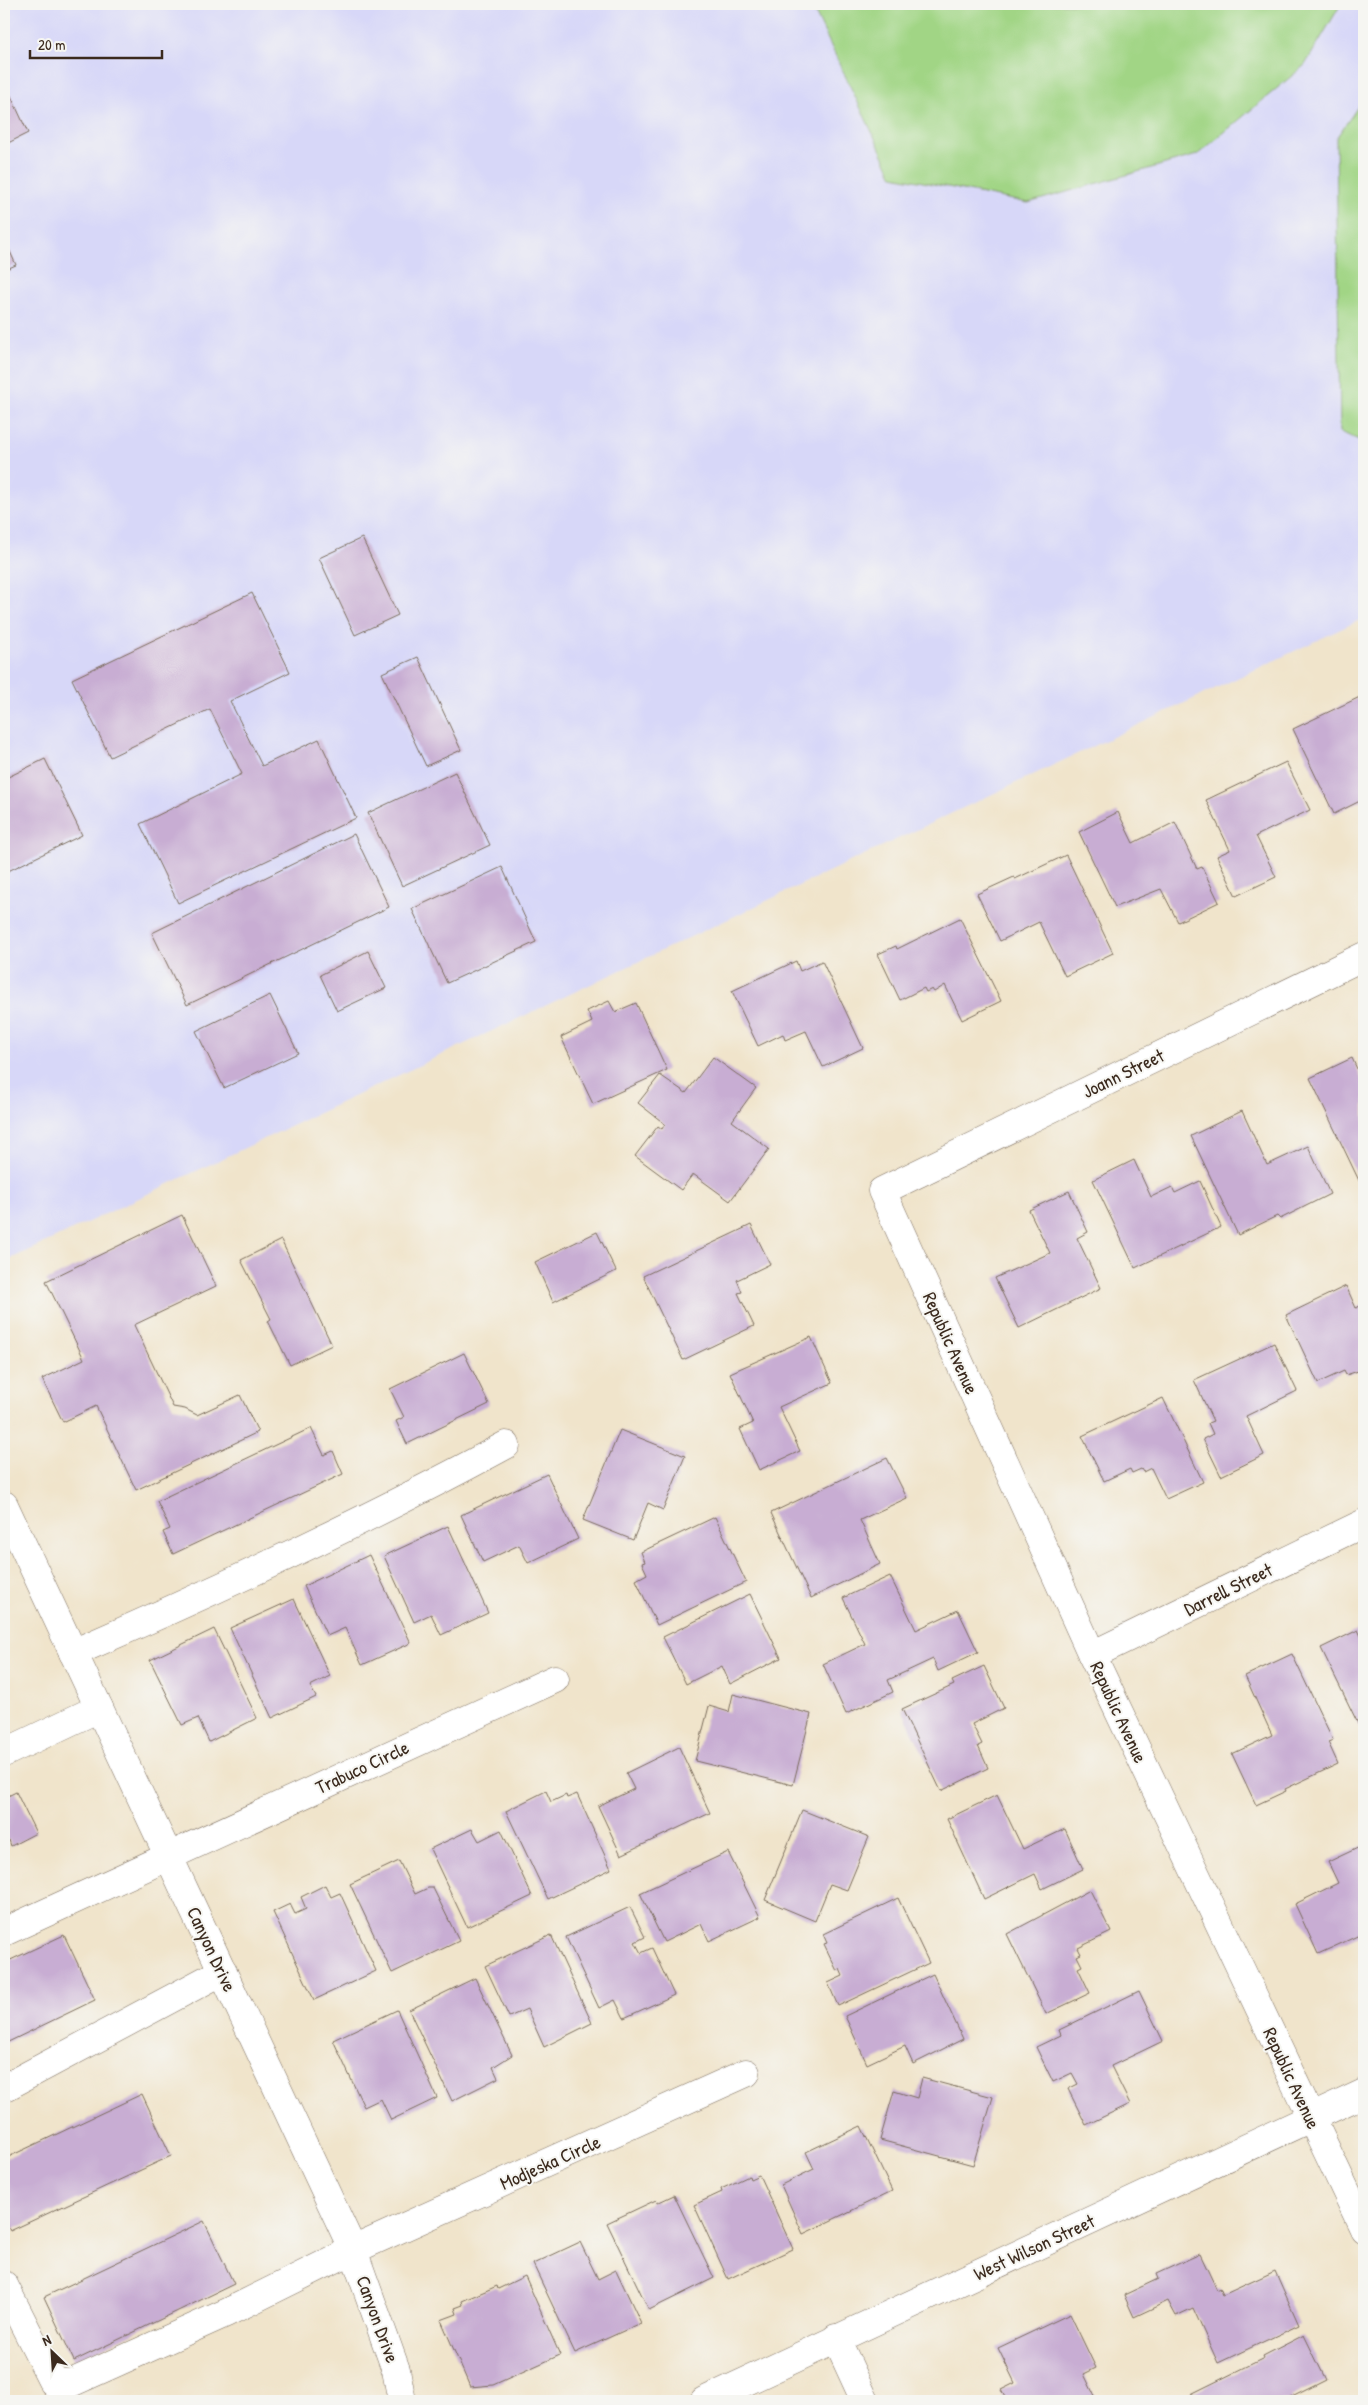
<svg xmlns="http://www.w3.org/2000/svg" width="1368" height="2405" viewBox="0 0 1368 2405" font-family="'Patrick Hand',sans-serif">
<rect width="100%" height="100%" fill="#f6f6f2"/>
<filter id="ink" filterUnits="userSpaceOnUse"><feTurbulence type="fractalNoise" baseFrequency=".02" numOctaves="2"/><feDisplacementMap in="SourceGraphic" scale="10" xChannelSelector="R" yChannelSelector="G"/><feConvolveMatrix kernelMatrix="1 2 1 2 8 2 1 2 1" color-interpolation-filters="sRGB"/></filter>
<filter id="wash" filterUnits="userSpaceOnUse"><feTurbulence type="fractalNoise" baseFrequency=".0096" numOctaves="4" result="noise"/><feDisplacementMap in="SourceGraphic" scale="20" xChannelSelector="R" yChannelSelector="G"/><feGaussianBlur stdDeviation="1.12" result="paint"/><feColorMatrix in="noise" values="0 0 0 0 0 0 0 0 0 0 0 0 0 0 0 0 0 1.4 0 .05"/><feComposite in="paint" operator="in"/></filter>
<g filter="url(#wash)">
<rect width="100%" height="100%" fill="#f0e4cb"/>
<path fill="#d7d7f8" d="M4,4H1364V618L4,1262Z"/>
<g fill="#a1d585" stroke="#6e8052">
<path d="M811,4H1341L1305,65L1197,155L1028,203L893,176Z"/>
<path d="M1364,98V442L1340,432L1336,138Z"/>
</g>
<g id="blocks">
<g fill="#c8add3">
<path d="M4,81L28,133L4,145Z"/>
<path d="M4,238L16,265L4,270Z"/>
<path d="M362,538L398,615L355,635L319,558Z"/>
<path d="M252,593L290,672L230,701L262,766L319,739L356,818L178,903L140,824L242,774L210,709L110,757L72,679Z"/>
<path d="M418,657L461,750L426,766L382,673Z"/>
<path d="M1364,695V799L1334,814L1293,729Z"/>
<path d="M45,759L82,835L4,873V779Z"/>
<path d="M1286,762L1310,810L1256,836L1276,877L1236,896L1217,856L1230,850L1206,800Z"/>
<path d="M455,772L490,845L402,886L368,813Z"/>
<path d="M1118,812L1133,843L1175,822L1197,869L1202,867L1219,902L1178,922L1161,889L1115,907L1079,832Z"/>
<path d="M354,834L389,907L187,1005L152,933Z"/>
<path d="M1066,855L1113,953L1065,976L1039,922L1000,941L977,894L1014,877L1015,879Z"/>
<path d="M502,867L536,942L447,983L412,909Z"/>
<path d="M960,918L1001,1001L962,1020L945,985L934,992L932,989L926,992L924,988L900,1000L878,954L896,946L897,949Z"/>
<path d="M368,951L386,988L337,1011L320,975Z"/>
<path d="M796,961L800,971L822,961L863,1048L823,1067L806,1031L785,1040L783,1034L758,1046L732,991Z"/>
<path d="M270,995L298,1053L224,1088L196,1031Z"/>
<path d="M609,1001L615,1012L636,1003L667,1070L593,1104L561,1037L592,1022L587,1011Z"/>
<path d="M713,1057L756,1088L732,1121L769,1149L730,1201L693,1174L681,1190L635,1156L658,1126L662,1129L665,1124L638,1103L660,1075L686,1093Z"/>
<path d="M1352,1058L1364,1084V1191L1310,1078Z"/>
<path d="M1242,1111L1267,1165L1308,1146L1330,1194L1280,1219L1277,1216L1238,1235L1191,1136Z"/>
<path d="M1134,1160L1151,1197L1172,1187L1175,1193L1200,1181L1221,1227L1135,1268L1093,1180Z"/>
<path d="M1069,1191L1088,1232L1077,1238L1101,1288L1019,1328L995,1278L1050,1253L1029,1210Z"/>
<path d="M182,1215L216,1286L134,1325L173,1407L185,1409L197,1415L240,1395L258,1432L136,1490L96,1406L63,1422L42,1379L84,1359L46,1281Z"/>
<path d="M751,1225L770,1264L737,1280L742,1292L738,1293L754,1326L683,1360L643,1276Z"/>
<path d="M597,1232L616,1271L553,1302L535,1262Z"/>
<path d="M281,1240L332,1345L290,1365L268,1321L271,1319L241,1260Z"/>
<path d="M1346,1286L1356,1308L1364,1304V1369L1346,1375L1344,1371L1318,1383L1286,1315Z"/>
<path d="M811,1337L832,1383L779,1407L800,1451L759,1470L740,1429L753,1423L730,1373Z"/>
<path d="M1274,1343L1297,1391L1246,1416L1264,1455L1221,1476L1203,1439L1213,1434L1208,1423L1213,1421L1194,1380Z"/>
<path d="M464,1353L489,1404L407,1444L396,1421L404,1417L390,1389Z"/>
<path d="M1163,1398L1203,1482L1166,1499L1151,1468L1143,1472L1141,1469L1132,1473L1130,1469L1104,1481L1082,1436Z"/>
<path d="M311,1428L324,1455L333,1451L343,1474L173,1554L163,1532L170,1529L157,1501Z"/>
<path d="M620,1430L685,1456L663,1510L648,1503L633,1540L583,1520Z"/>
<path d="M887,1458L907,1498L860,1520L880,1564L811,1598L771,1513Z"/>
<path d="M547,1474L578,1539L528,1563L519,1545L483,1562L461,1515Z"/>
<path d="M715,1517L746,1582L657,1625L636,1580L647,1574L642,1563L645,1562L641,1552Z"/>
<path d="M448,1526L488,1613L441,1635L431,1614L414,1622L384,1556Z"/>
<path d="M369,1555L411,1643L362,1665L345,1628L327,1636L304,1586Z"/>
<path d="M890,1576L916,1630L958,1610L978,1652L938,1671L933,1659L888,1680L893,1692L846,1714L823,1664L865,1644L843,1598Z"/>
<path d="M750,1594L781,1658L730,1684L722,1666L686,1684L663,1637Z"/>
<path d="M294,1599L330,1676L310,1686L316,1697L272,1718L230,1628Z"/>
<path d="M214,1629L257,1718L209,1742L198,1718L182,1725L150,1660Z"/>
<path d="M1358,1630L1364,1642V1736L1321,1648Z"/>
<path d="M1292,1654L1333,1740L1328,1742L1338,1764L1285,1789L1286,1791L1256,1805L1232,1754L1272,1735L1245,1676Z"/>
<path d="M984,1666L1004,1708L972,1724L982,1744L978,1746L988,1768L941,1791L902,1709L954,1685L952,1681Z"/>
<path d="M733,1694L811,1714L793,1785L695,1761L709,1706L729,1712Z"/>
<path d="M679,1747L710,1813L621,1855L598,1806L634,1789L626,1773Z"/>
<path d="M546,1791L551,1802L566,1795L567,1798L577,1794L611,1869L548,1899L506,1811Z"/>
<path d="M16,1792L36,1833L11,1846L9,1840L4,1842V1798Z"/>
<path d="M997,1795L1023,1849L1065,1829L1083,1869L1042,1889L1035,1874L984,1899L947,1819Z"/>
<path d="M802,1810L869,1837L847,1890L830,1884L815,1921L765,1900Z"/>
<path d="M472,1829L479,1841L501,1830L532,1896L467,1927L430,1849Z"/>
<path d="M1364,1845V1933L1318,1954L1295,1904L1338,1883L1328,1862Z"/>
<path d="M728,1852L760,1917L709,1941L701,1924L664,1942L640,1893Z"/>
<path d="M399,1861L415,1894L428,1888H433L459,1941L392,1973L350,1884Z"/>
<path d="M325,1885L331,1897L340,1893L376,1971L314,2000L273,1912L290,1904L295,1914L306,1909L301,1897Z"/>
<path d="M1090,1890L1111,1932L1078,1948L1081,1954L1077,1956L1082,1966L1078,1968L1090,1993L1046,2014L1007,1934Z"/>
<path d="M898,1898L929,1963L838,2006L828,1983L843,1976L840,1969L837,1971L824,1944L827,1943L823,1934Z"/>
<path d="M630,1907L645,1937L635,1942L641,1953L652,1948L674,1995L624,2018L615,2000L599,2008L566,1937Z"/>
<path d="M64,1935L95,2000L4,2044V1963Z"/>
<path d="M551,1935L592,2023L544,2047L527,2009L509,2017L485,1966Z"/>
<path d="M933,1974L963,2039L913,2064L905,2046L867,2064L845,2016Z"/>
<path d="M475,1978L512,2055L493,2067L498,2078L452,2101L409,2010Z"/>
<path d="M1139,1991L1163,2041L1111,2066L1130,2104L1086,2125L1068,2089L1078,2084L1072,2073L1053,2082L1036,2047L1061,2035L1059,2030Z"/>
<path d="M397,2010L437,2098L391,2120L381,2099L364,2107L333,2040Z"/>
<path d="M922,2078L993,2097L973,2165L880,2140L894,2091L917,2098Z"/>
<path d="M142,2094L171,2156L10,2231L4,2218V2159Z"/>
<path d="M861,2126L892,2191L803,2234L781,2185L814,2169L806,2152Z"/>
<path d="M759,2175L793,2249L728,2279L694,2205L722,2192L721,2189L749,2176L750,2179Z"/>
<path d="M674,2195L714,2278L649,2310L607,2223L656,2200L657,2203Z"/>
<path d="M204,2221L234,2284L74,2361L44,2297Z"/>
<path d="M580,2242L598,2279L616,2270L641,2323L575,2353L533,2264Z"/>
<path d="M1200,2254L1217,2290L1220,2288L1223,2295L1275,2271L1299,2325L1218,2363L1193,2308L1176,2316L1168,2301L1134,2317L1124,2295L1158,2279L1156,2274Z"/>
<path d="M525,2276L560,2355L493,2385L470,2387L441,2320L457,2314L455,2308L463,2305L462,2301L497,2286L498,2289Z"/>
<path d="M1070,2314L1096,2368L1084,2374L1097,2401H1007L1001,2390L1015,2383L998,2348Z"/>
<path d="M1304,2335L1326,2380L1290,2398L1292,2401H1194L1191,2394L1264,2358L1263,2356Z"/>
</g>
</g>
</g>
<g filter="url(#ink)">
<use href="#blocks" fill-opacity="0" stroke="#7a6b5b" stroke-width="1"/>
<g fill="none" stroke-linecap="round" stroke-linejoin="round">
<defs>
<g id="minor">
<path d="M1364,956L882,1191L1092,1655L1364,2229"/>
<path d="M4,1505L353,2250L396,2370L402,2401"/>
<path d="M73,1653C220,1589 365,1522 506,1445"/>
<path d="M1092,1655L1364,1523"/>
<path d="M4,1753L99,1708"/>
<path d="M4,1932L555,1679"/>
<path d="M4,2088L223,1971"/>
<path d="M4,2285L53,2382L71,2383L226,2313L353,2250L746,2073"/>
<path d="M836,2338L865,2401"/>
<path d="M704,2401L1364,2093"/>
</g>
</defs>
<use href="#minor" stroke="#7a6b5b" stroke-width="29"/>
<use href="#minor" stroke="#fff" stroke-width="28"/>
</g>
</g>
<g text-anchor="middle" stroke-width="4" stroke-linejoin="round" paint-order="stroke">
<g font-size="19" fill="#3b2a1e" stroke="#f6f6f2">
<text transform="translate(1123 1073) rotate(-26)" y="7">Joann Street</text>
<text transform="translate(951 1343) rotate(66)" y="7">Republic Avenue</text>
<text transform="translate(1228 1589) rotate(-26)" y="7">Darrell Street</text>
<text transform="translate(1119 1712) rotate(65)" y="7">Republic Avenue</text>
<text transform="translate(362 1767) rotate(-25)" y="7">Trabuco Circle</text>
<text transform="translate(212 1949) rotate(65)" y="7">Canyon Drive</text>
<text transform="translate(1292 2078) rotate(65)" y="7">Republic Avenue</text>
<text transform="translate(550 2162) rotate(-24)" y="7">Modjeska Circle</text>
<text transform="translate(1034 2247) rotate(-25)" y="7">West Wilson Street</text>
<text transform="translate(378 2319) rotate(70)" y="7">Canyon Drive</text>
</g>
</g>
<rect width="1368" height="2405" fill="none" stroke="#f6f6f2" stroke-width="20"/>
<g transform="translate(52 2352) rotate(335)" stroke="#f6f6f2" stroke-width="4" paint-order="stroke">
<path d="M0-4L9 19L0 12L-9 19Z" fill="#3b2a1e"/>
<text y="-8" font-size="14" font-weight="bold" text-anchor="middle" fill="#3b2a1e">N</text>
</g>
<path d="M30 50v8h132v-8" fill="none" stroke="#3b2a1e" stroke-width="2.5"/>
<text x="38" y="50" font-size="15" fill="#3b2a1e" stroke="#f6f6f2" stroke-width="4" paint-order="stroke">20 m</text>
</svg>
